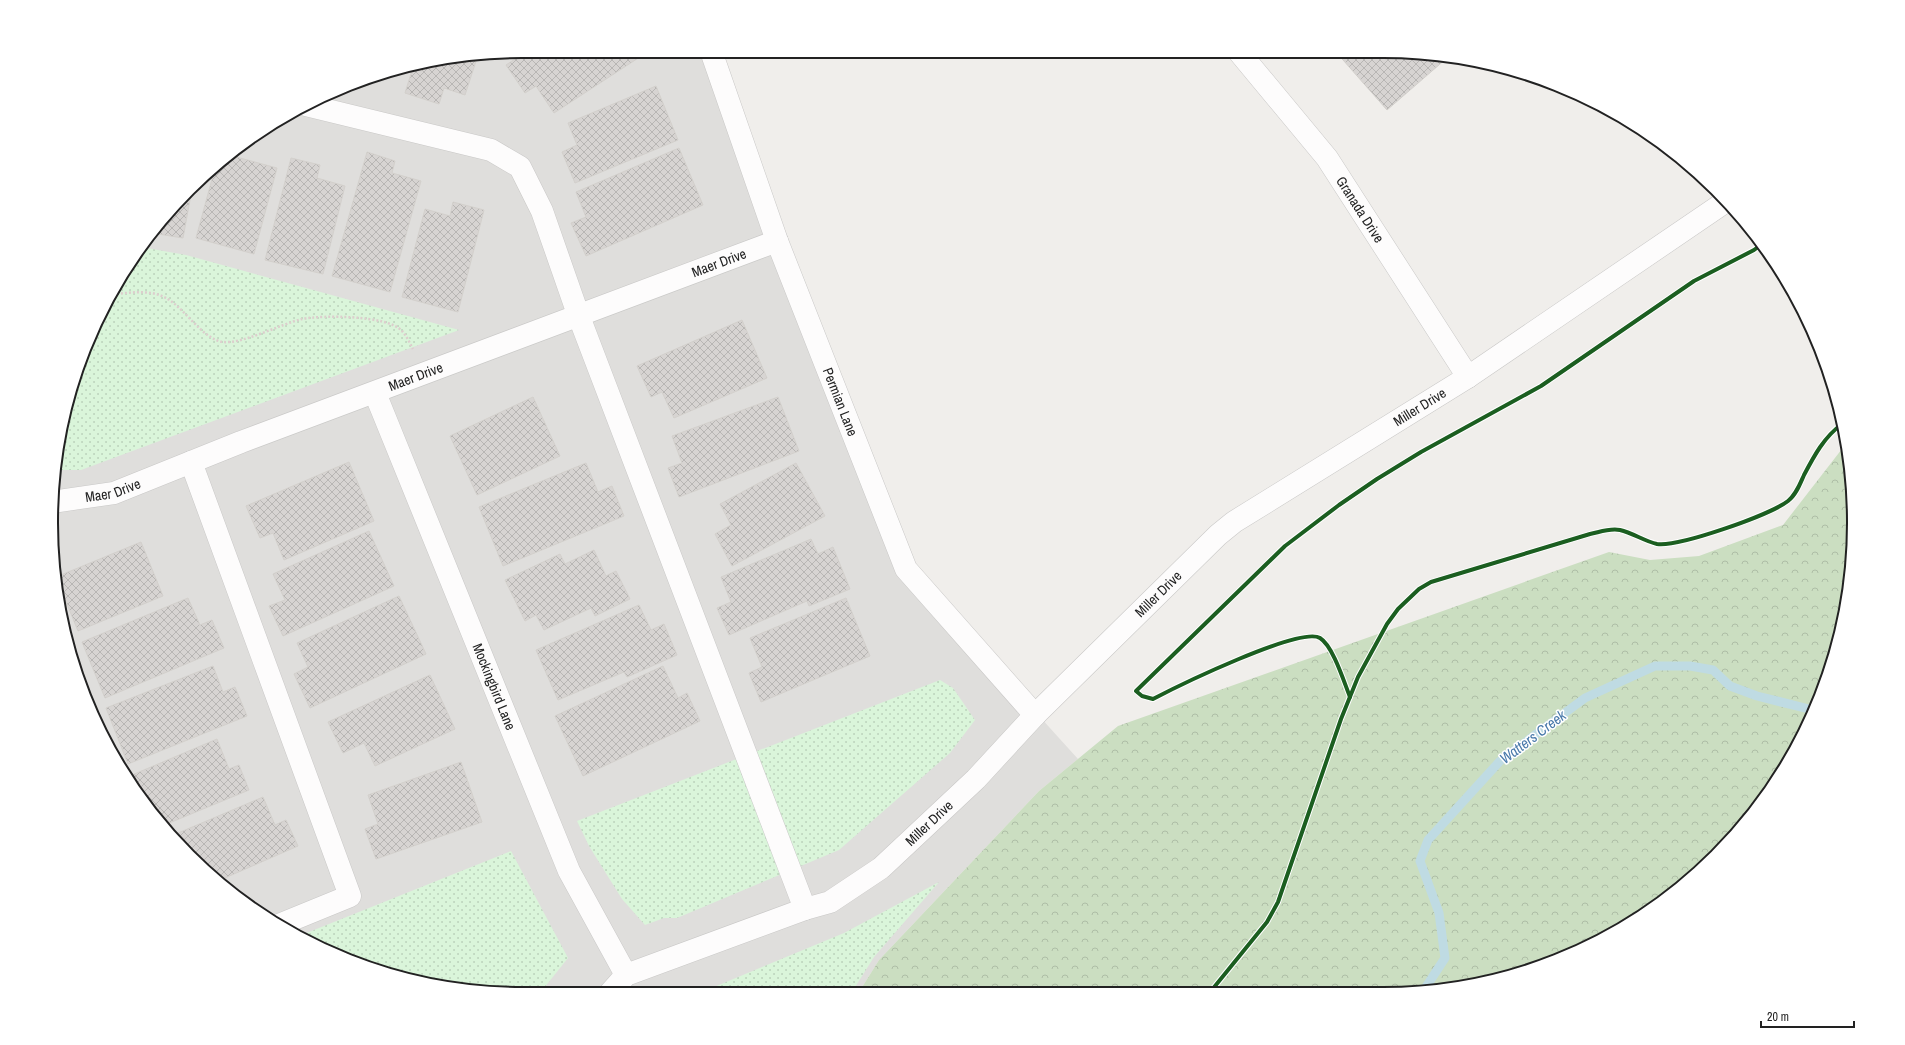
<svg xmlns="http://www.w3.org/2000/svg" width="1905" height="1045" viewBox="0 0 1905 1045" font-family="'Archivo Narrow',sans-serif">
<defs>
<pattern id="forest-crowns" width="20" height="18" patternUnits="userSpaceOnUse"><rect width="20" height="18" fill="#cbdec1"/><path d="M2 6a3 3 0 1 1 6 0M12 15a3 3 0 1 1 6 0" fill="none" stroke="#aebea6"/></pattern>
<pattern id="park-dots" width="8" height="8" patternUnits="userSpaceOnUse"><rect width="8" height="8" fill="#daf5da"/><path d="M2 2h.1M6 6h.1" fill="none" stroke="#bbd2bb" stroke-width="1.8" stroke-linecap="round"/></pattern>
<pattern id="building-cross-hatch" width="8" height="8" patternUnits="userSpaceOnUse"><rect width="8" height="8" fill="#d7d4d2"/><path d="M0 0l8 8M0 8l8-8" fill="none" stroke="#b8b6b4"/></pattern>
</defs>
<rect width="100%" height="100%" fill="#f0eeeb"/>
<path fill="#dfdedc" d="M523,51H711L906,569L1078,759L1039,791L879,960L859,992L492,993L400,978L287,931L235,896L168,834L130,784L87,703L67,644L52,554V491L67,401L87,342L130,261L168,211L235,149L287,114L371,76L431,60Z"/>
<path fill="url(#forest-crowns)" d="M1845,445L1853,491L1850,584L1829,674L1791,758L1737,834L1644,915L1534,969L1444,990L859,992L879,960L1039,791L1118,726L1609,552L1650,560L1699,556L1783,525Z"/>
<g fill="url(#park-dots)">
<path d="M141,247L186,255L459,330L81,470H56L67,401L87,342L130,261Z"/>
<path d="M940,680L953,688L975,720L950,753L839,850L677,918H664L645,925L622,899L589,846L577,821Z"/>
<path d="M511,851L568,958L540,993H492L400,978L299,936Z"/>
<path d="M939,882L874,957L852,992H702L844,933Z"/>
</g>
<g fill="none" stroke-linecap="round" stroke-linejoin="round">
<path stroke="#bfdbe3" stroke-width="9" d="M1424,990L1445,958L1439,913L1420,861L1428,840L1500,761L1585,698L1655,666H1690L1713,670L1730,686L1757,696L1813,710"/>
</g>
<g fill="url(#building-cross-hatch)" stroke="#d3d0cc">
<path d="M527,51H649L554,113L536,86L525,93L506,65Z"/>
<path d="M1336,52H1413L1447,58L1387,110Z"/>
<path d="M478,55L465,95L444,88L439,104L405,93L414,64L431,60Z"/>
<path d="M656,86L678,140L575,183L562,152L577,145L568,123Z"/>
<path d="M679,148L703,205L586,256L571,223L586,217L576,192Z"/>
<path d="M367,152L395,161L392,173L421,181L390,292L332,276Z"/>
<path d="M229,155L277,168L254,254L196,238L215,168Z"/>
<path d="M291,158L320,165L317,178L345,186L323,274L265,260Z"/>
<path d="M192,189L183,238L152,233L168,211Z"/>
<path d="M453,202L484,210L458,312L402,297L425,209L450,216Z"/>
<path d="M742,320L767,378L674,418L662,392L651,397L637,366Z"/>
<path d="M533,397L560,456L477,495L450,436Z"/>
<path d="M778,397L799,451L679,497L668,468L682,463L672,436Z"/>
<path d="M349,462L374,521L284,560L273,533L260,538L246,506Z"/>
<path d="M586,463L598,492L612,486L624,516L503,566L479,507Z"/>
<path d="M796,463L825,516L732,566L715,534L731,525L720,504Z"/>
<path d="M369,531L394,586L283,636L269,606L285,600L273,574Z"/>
<path d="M811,539L818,554L833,547L850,589L809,606L807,601L729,635L717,608L731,602L721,577Z"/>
<path d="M141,542L163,596L78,631L56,577Z"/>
<path d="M594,550L606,576L616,571L630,599L595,616L591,608L544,630L536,615L525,621L505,580L560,554L565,564Z"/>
<path d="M399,596L426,654L310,708L294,674L308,667L297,643Z"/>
<path d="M188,598L200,625L212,620L224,648L105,698L82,642Z"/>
<path d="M846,598L870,656L761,702L749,673L762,667L750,638Z"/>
<path d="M639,605L651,630L664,624L677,655L627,677L624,672L558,700L536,650Z"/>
<path d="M213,666L223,692L235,687L247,716L128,764L106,708Z"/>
<path d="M663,666L678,698L687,693L700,721L583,776L555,716Z"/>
<path d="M430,675L455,729L375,766L364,743L343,753L328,722Z"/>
<path d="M217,739L229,769L239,765L249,790L162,826L142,800L132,775Z"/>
<path d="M461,762L482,822L376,859L365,829L378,824L368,795Z"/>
<path d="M263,797L275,825L286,820L298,846L218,881L171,836Z"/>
</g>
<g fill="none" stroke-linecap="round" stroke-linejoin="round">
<defs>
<g id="minor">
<path id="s1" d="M711,51L777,241L906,569L1035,715"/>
<path id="s2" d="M1239,52L1327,158L1468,377"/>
<path d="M306,105L491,150L520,167L542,211L578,314L805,909"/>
<path id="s3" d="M375,393L569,871L626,975"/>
<path d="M191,462L350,896L279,925"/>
<path id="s4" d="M52,502L114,493L241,442L777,241"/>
<path id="s5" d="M610,993L626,975L805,909L830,902L881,868L976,779L1035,715L1218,535L1234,522L1468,377L1725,202"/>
</g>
</defs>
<use href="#minor" stroke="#c9c8c7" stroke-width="23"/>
<g stroke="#dccecd" stroke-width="2.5" stroke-dasharray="2 2" stroke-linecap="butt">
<path d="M113,294C130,293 150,289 166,298C185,308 202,339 223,342C243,344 281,324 302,319C322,315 388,315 402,331C407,336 410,344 413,349"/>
<path d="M410,979L435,980L443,985"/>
</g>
<use href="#minor" stroke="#fdfcfc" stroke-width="22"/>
<defs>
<g id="cycleway">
<path d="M1350,697C1344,682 1333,646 1320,638C1300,626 1176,687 1153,699L1142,696L1136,691L1285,546L1339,505L1377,479L1421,452L1541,386L1694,281L1754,250L1762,244"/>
<path d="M1211,991L1267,922L1278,902L1341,719L1358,677L1387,624L1398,609L1419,589L1431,582L1590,534C1600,532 1609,528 1620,530C1633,533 1644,541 1657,544C1679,547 1770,515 1788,501C1796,495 1800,484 1804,475C1814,456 1824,437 1842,424"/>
</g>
</defs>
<use href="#cycleway" stroke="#fff" stroke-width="6"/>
<use href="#cycleway" stroke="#1b5e20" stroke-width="4"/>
</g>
<g text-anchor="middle" stroke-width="3" stroke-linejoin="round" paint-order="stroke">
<g font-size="14" fill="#222" stroke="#fff">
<text dy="5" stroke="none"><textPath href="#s2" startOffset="199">Granada Drive</textPath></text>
<text dy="5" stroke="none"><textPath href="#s4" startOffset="710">Maer Drive</textPath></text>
<text dy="5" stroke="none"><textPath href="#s4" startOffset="386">Maer Drive</textPath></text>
<text dy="5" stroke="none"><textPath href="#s1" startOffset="374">Permian Lane</textPath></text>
<text dy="5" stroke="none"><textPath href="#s5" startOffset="1015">Miller Drive</textPath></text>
<text dy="5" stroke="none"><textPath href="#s4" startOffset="62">Maer Drive</textPath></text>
<text dy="5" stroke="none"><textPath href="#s5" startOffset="692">Miller Drive</textPath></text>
<text dy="5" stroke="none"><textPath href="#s3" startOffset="317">Mockingbird Lane</textPath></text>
<text dy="5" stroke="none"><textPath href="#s5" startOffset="368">Miller Drive</textPath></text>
</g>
<g font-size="15" font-style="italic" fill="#4a7aab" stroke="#fff">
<text transform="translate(1533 737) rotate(-37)" y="5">Watters Creek</text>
</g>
</g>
<path d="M0 0H1905V1045H0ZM522 58H1383A464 464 0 0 1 1847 522V523A464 464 0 0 1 1383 987H522A464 464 0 0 1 58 523V522A464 464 0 0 1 522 58Z" fill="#fff" fill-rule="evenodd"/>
<path fill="none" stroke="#222" stroke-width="2" d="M522 58H1383A464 464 0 0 1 1847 522V523A464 464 0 0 1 1383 987H522A464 464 0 0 1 58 523V522A464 464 0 0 1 522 58Z"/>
<path d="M1761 1021v6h93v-6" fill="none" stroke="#222222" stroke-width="2"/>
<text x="1767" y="1021" font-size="12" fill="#222222" stroke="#ffffff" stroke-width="3" paint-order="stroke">20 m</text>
</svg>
